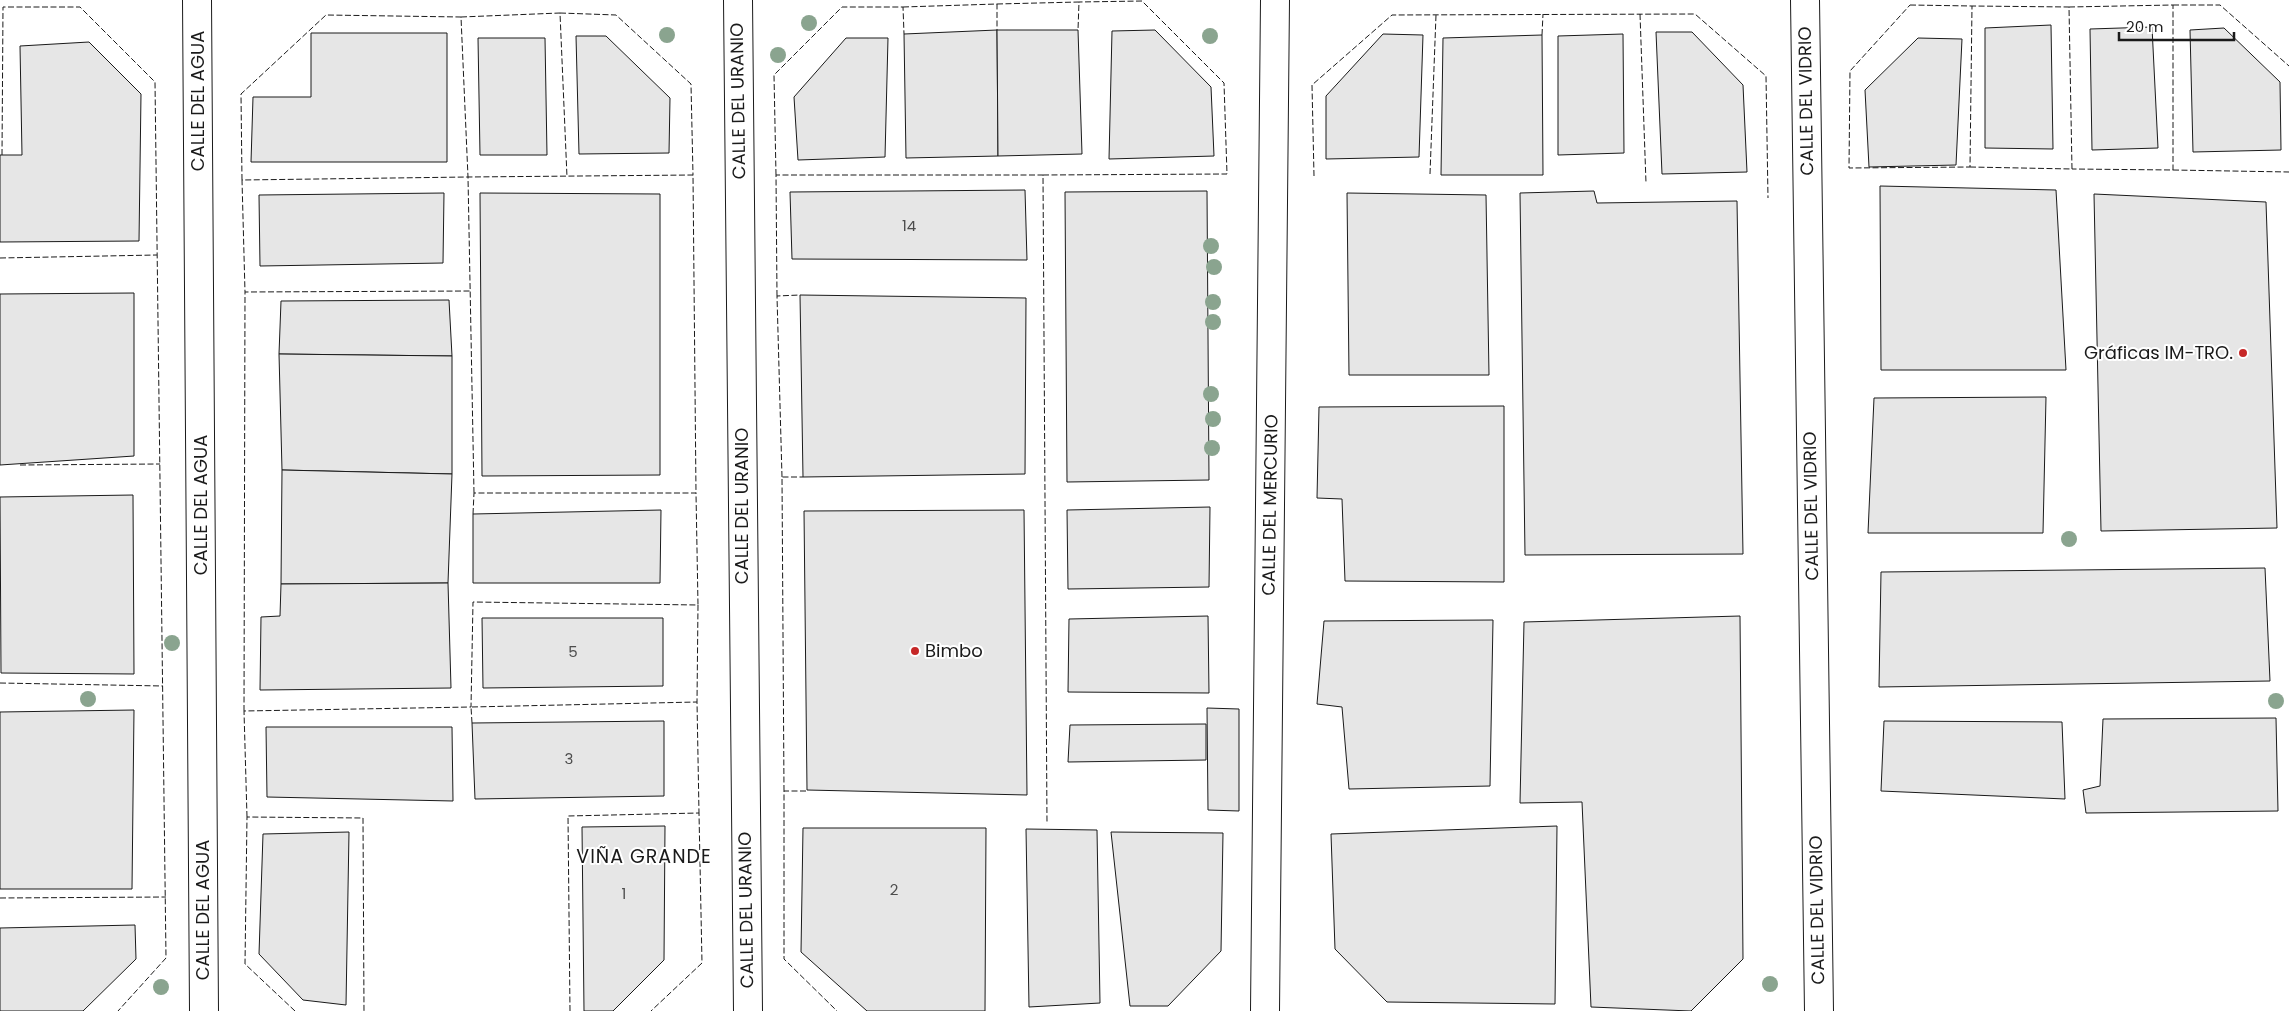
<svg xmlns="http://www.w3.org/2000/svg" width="2289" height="1011" viewBox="0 0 2289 1011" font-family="Poppins,sans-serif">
<rect width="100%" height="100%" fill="#fff"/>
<g fill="#e6e6e6" stroke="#1a1a1a">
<path d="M2051,25L2053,149L1985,148V28Z"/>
<path d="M2152,27L2158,148L2092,150L2090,29Z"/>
<path d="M2224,28L2280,82L2281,150L2193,152L2190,30Z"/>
<path d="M997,30L998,156L906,158L904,34Z"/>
<path d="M997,30H1078L1082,154L998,156Z"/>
<path d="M1155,30L1211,87L1214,156L1109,159L1112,31Z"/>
<path d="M1656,32H1692L1743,85L1747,172L1662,174Z"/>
<path d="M311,33H447V162H251L253,97H311Z"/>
<path d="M1383,34L1423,35L1419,157L1326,159V96Z"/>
<path d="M1623,34L1624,153L1558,155V36Z"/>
<path d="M1542,35L1543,175H1441L1443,38Z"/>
<path d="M576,36H606L670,98L669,153L579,154Z"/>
<path d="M478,38H545L547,155H480Z"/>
<path d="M846,38H888L885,157L798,160L794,97Z"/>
<path d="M1918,38L1962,39L1956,165L1869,167L1865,90Z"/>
<path d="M89,42L141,94L139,241L0,242V155H22L20,46Z"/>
<path d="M1880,186L2056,190L2066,370H1881Z"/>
<path d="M1025,190L1027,260L792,259L790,192Z"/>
<path d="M1207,191L1209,480L1067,482L1065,192Z"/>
<path d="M1594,191L1597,203L1737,201L1743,554L1525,555L1520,193Z"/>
<path d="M444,193L443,263L260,266L259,195Z"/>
<path d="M480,193L660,194V475L482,476Z"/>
<path d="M1347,193L1486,195L1489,375H1349Z"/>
<path d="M2094,194L2266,202L2277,528L2101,531Z"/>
<path d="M134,293V456L0,465V294Z"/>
<path d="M800,295L1026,298L1025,474L803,477Z"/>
<path d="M449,300L452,356L279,354L281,301Z"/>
<path d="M279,354L452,356V474L282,470Z"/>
<path d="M2046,397L2043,533H1868L1874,398Z"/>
<path d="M1504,406V582L1345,581L1342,499L1317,498L1319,407Z"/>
<path d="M282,470L452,474L448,583L281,584Z"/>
<path d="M133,495L134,674L1,673L0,497Z"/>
<path d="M1210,507L1209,587L1068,589L1067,510Z"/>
<path d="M661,510L660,583H473V514Z"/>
<path d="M1024,510L1027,795L807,790L804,511Z"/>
<path d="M2265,568L2270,681L1879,687L1881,572Z"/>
<path d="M448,583L451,688L260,690L261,617L280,616L281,584Z"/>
<path d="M1208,616L1209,693L1068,692L1069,619Z"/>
<path d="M1740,616L1743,959L1691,1011L1591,1007L1582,802L1520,803L1524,622Z"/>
<path d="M482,618H663V686L483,688Z"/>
<path d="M1493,620L1490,786L1349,789L1342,707L1317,704L1324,621Z"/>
<path d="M1207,708L1239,709V811L1208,810Z"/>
<path d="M134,710L132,889H0V712Z"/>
<path d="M2276,718L2278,811L2086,813L2083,790L2100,786L2103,719Z"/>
<path d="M664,721V796L475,799L472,723Z"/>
<path d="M1884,721L2062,722L2065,799L1881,791Z"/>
<path d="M1206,724V760L1068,762L1070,725Z"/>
<path d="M266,727H452L453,801L267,797Z"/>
<path d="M665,826L664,960L613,1011H584L582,827Z"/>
<path d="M1557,826L1555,1004L1387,1002L1335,949L1331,834Z"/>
<path d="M803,828H986L985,1011H867L801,952Z"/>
<path d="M1026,829L1097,830L1100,1003L1029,1007Z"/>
<path d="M349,832L346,1005L303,1000L259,954L263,834Z"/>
<path d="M1111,832L1223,833L1221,951L1168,1006H1130Z"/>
<path d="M135,925L136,959L83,1011H0V928Z"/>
</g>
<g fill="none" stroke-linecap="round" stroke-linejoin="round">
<defs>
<g id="street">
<path d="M197,0L204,1011"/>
<path d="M738,0L748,1011"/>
<path d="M1805,0L1819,1011"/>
<path d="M1265,1011L1275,0"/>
</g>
</defs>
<use href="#street" stroke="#1a1a1a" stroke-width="30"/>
<use href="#street" stroke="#fff" stroke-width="28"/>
<g stroke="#1a1a1a" stroke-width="1" stroke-dasharray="6 2.5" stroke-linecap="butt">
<path d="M997,4L1079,2L1078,30"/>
<path d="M1910,5L1972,6L1970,167L1849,168L1850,71Z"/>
<path d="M2173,5H2220L2289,66"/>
<path d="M903,7L997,4V30"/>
<path d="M2069,7L2173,5V170L2072,169"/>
<path d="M560,13L616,15L691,84L693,175"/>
<path d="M1640,14L1646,183"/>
<path d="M461,17L560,13L567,177"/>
<path d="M1542,35L1543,14"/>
<path d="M2,155L3,7H80L155,82L166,958L118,1011"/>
<path d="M1970,167L2072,169L2069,7L1972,6"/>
<path d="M2173,170L2289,172"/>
<path d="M1430,174L1436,15"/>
<path d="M776,175L774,75L842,7H903L904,34"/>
<path d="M1043,175L1227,174L1224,83L1142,1L1079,2"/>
<path d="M1314,176L1312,85L1392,15L1695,14L1766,76L1768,198"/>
<path d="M242,180L241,94L326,15L461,17L468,177L242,180L245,292"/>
<path d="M0,258L157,255"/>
<path d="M777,296L776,175H1043L1047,824"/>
<path d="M20,465L160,464"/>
<path d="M782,477L777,296L800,295"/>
<path d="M474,493L468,177L693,175L696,493"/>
<path d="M473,514L474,493H696L698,605"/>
<path d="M0,683L163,686"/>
<path d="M244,711L245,292L471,291"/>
<path d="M472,723L471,707L697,702L699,813"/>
<path d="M784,791L782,477H803"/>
<path d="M806,791H784V959L837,1011"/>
<path d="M247,817L244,711L471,707L473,602L698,605L697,702"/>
<path d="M0,898L166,897"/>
<path d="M295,1011L245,964L247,817L363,818L364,1011"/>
<path d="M570,1011L568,816L699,813L702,963L651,1011"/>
</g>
</g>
<g fill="#8aa48f">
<circle cx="809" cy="23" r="8"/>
<circle cx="667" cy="35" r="8"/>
<circle cx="1210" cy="36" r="8"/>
<circle cx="778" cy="55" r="8"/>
<circle cx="1211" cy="246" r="8"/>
<circle cx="1214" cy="267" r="8"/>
<circle cx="1213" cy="302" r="8"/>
<circle cx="1213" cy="322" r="8"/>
<circle cx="1211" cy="394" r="8"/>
<circle cx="1213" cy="419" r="8"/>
<circle cx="1212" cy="448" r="8"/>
<circle cx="2069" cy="539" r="8"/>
<circle cx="172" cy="643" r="8"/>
<circle cx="88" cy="699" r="8"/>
<circle cx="2276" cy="701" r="8"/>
<circle cx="1770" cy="984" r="8"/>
<circle cx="161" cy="987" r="8"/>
</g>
<g fill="#c62828" stroke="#fff" stroke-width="2">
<circle cx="2243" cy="353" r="5"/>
<circle cx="915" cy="651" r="5"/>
</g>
<g text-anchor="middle" stroke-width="4" stroke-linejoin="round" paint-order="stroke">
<g font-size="15" fill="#4d4d4d">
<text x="909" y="231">14</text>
<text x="573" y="657">5</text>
<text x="569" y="764">3</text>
<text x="894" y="895">2</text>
<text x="624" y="899">1</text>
</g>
<g font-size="18" fill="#1a1a1a" stroke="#fff">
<text transform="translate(198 101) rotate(-90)" y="6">CALLE DEL AGUA</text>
<text transform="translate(738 101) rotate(-91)" y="6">CALLE DEL URANIO</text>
<text transform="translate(1806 101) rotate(-91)" y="6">CALLE DEL VIDRIO</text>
<text transform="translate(201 505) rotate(-90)" y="6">CALLE DEL AGUA</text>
<text transform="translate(1270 505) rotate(-89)" y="6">CALLE DEL MERCURIO</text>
<text transform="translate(742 506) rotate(-90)" y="6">CALLE DEL URANIO</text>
<text transform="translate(1811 506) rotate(-91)" y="6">CALLE DEL VIDRIO</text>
<text transform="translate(203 910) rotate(-90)" y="6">CALLE DEL AGUA</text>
<text transform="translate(746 910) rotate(-91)" y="6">CALLE DEL URANIO</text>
<text transform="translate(1817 910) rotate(-91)" y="6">CALLE DEL VIDRIO</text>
</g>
<g font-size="18" fill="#1a1a1a" stroke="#fff" text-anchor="end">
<text x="2233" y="359">Gráficas IM-TRO.</text>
<text x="925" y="657" text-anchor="start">Bimbo</text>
</g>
<g font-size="19" letter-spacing="1" fill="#1a1a1a" stroke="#fff">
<text x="644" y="863">VIÑA GRANDE</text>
</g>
</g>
<path d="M2119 32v8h115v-8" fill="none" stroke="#1a1a1a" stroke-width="2.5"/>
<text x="2126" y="32" font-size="15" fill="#1a1a1a" stroke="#ffffff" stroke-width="4" paint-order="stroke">20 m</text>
</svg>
